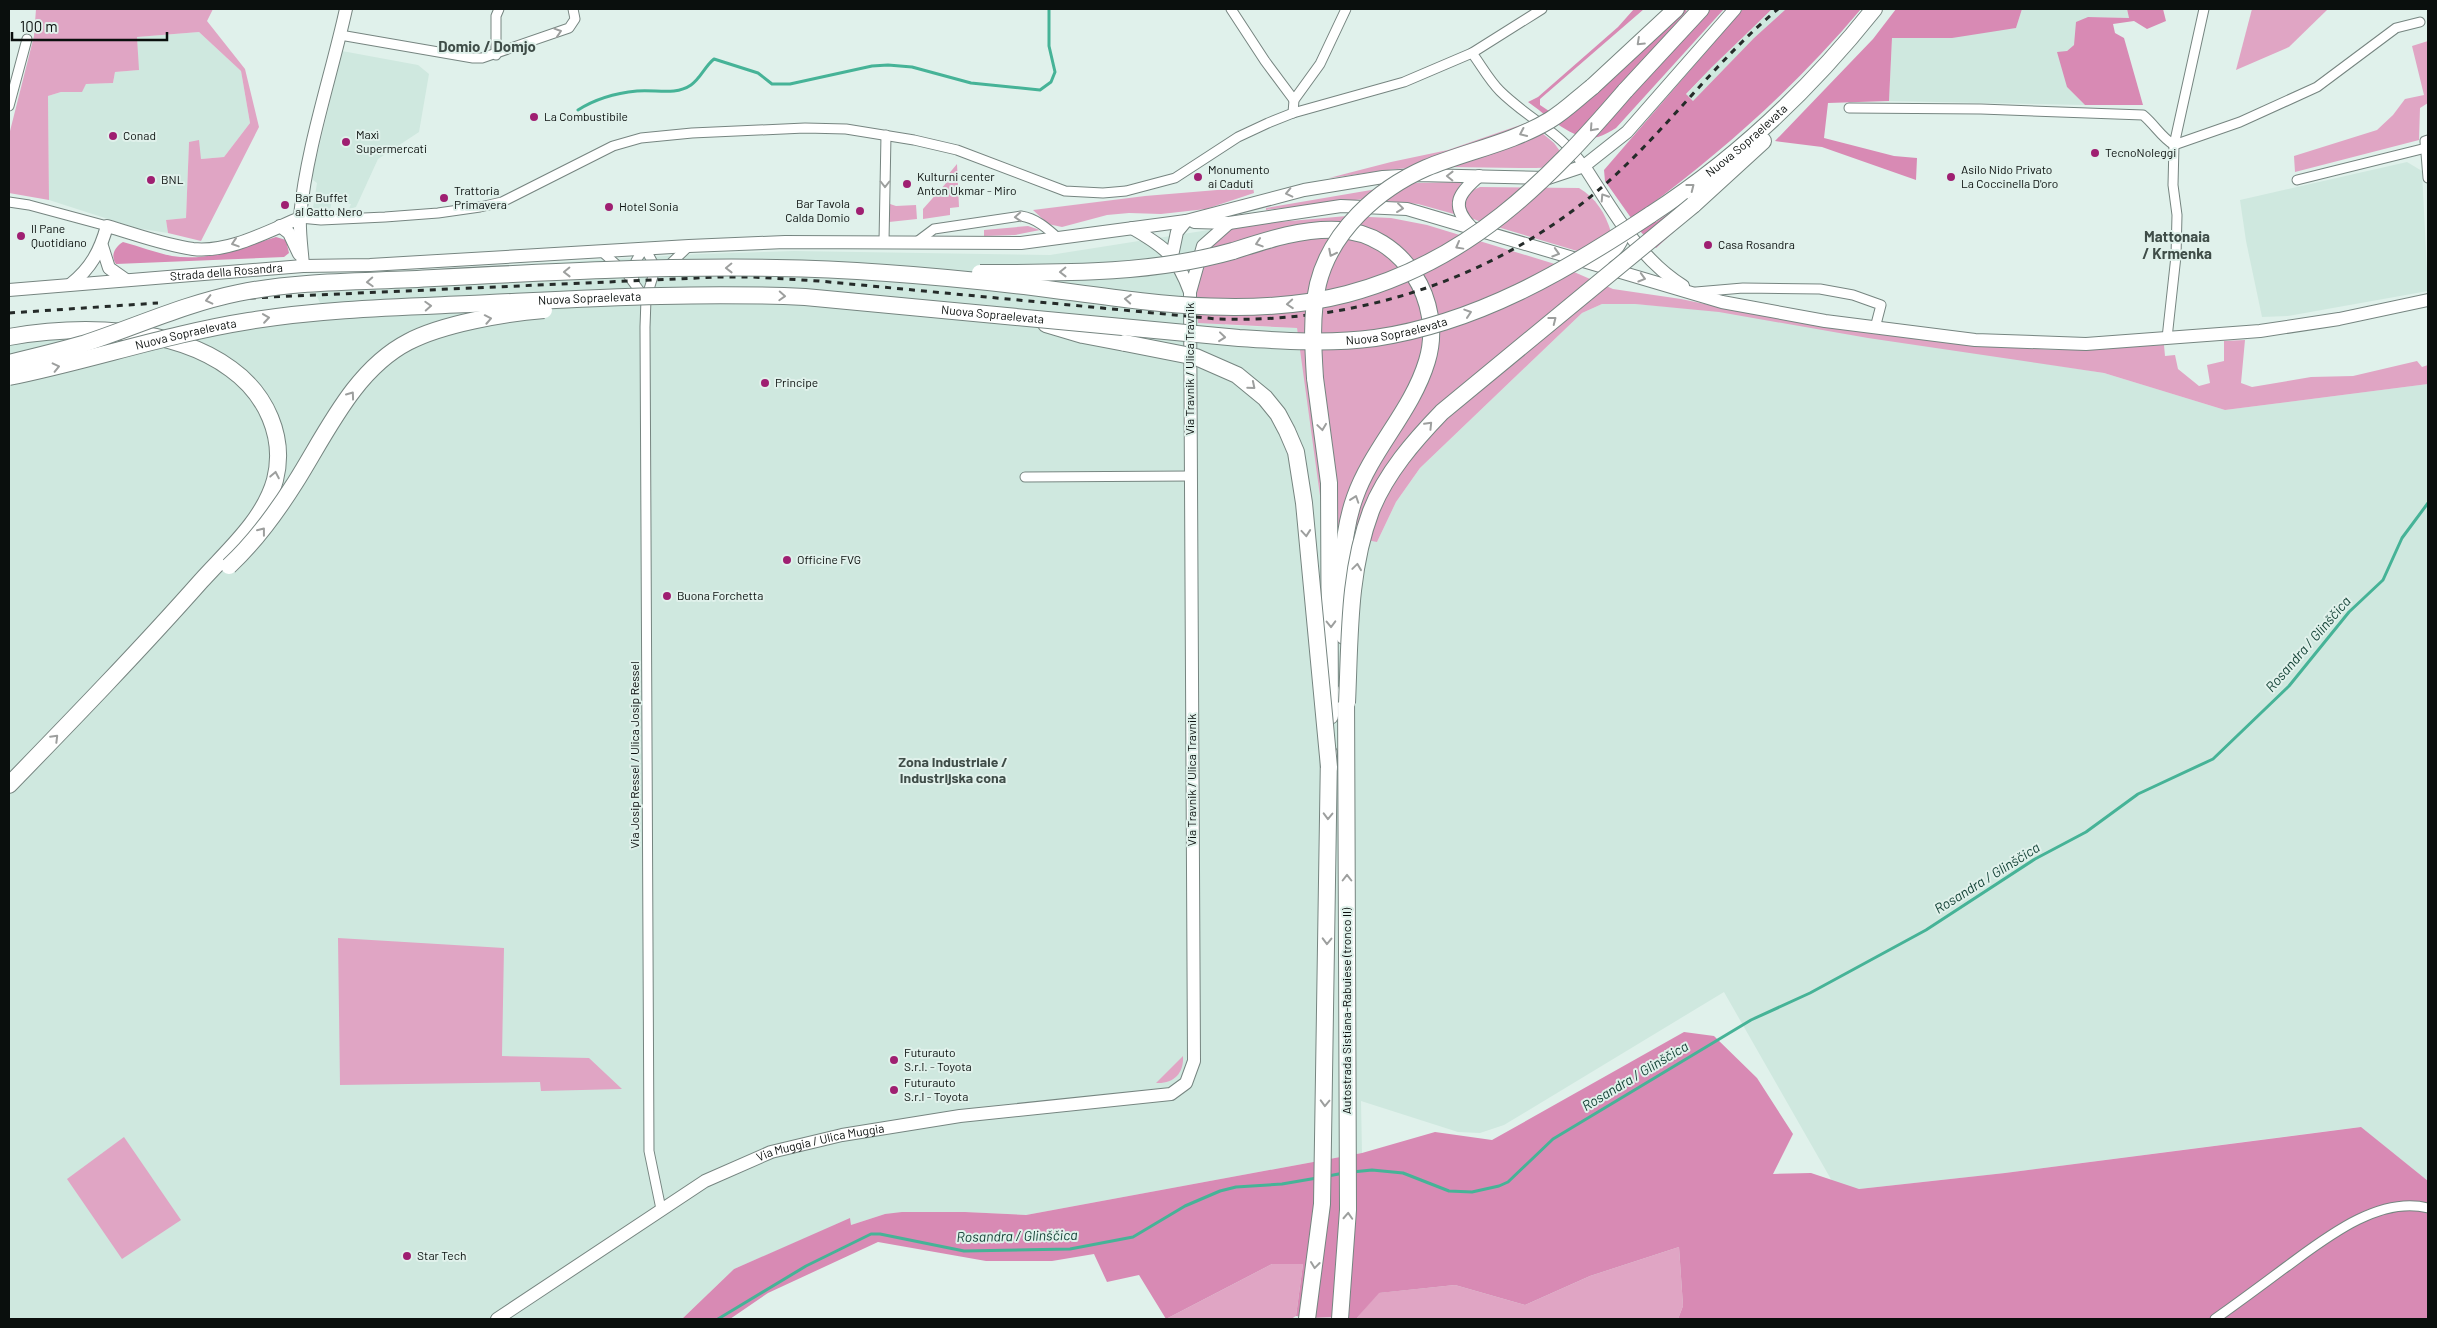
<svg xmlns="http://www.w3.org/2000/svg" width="2437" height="1328" viewBox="0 0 2437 1328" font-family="Barlow,sans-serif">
<rect width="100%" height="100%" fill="#e0f1eb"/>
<g fill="#cfe8df">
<path d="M1772,9H1786L1754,38L1693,101L1686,95L1712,67Z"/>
<path d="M2022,9H2127L2129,18L2088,17L2074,45L2067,51V87L2085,105L1889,101L1892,38L2016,28Z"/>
<path d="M199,32L241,71L250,123L224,157L201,159L189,142L186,218L166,220L168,233L136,228L49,200L48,96L61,92H81L86,84L113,83L115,72L138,70L137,37Z"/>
<path d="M342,51L418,65L429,74L419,132L378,159L356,207L349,209L351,204L332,201L330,210L313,208L317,183L313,180V172Z"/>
<path d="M2407,162L2422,171L2428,291L2288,316L2262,317L2246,241L2240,200Z"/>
<path d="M1234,226L1225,325L1297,328L1301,345L1377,542L1396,502L1420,468L1582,313L1602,304H1635L1719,311L2104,373L2225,410L2428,384V1181L2360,1127L2005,1173L1859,1189L1847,1187L1832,1181L1724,992L1504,1125L1480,1133L1458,1132L1361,1101L1362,1153L1026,1215L965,1212L885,1214L851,1225L850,1219L734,1269L682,1319H9V339L175,329L326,316L308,277L700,254L794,251L1050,255Z"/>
</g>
<g fill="#e0a5c4">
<path d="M36,9H213L207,21L245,69L259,127L201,241L168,233L166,220L186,218L189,142L199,140L201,159L224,157L250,123L241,71L199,32L137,37L139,70L115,72L113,83L86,84L82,92H61L48,96L49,200L9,193V135L34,36Z"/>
<path d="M2252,9H2328L2289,47L2236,70Z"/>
<path d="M2428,41V103L2420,108L2419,140L2295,172L2294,156L2377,130L2393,115L2405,99L2424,95L2412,46Z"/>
<path d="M1529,122L1554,143L1571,166C1518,171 1466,165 1413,168C1385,169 1357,175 1329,178L1391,162L1448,150Z"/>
<path d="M957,164L959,207L950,208V215L923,219V209L947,182V176Z"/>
<path d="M1462,182L1454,196V214L1418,204L1364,199L1266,210V208L1412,183Z"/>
<path d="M1253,187L1254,193L1206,209L1161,214L1129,213L1107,215L1062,227L1048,224L1033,210L1145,196Z"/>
<path d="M1480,187L1579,188C1596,198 1605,213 1611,232L1587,254L1481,222L1471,218L1465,210C1466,197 1467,192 1480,187Z"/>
<path d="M890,204L896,206L916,205L917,219L889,222Z"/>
<path d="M1347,216L1391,218L1427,225L1558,265L1613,289L1681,299L1748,313L1974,346L2060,350L2164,345L2165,356L2175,355L2178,369L2199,386L2210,383L2207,365L2224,361V341L2245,340L2241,383L2252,387L2311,377L2353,376L2417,361L2422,367L2428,365V384L2225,410L2104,373L1868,338L1719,312L1635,304H1602L1582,313L1420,468L1396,502L1377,542L1325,532L1297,328L1198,323L1197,293L1204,254L1209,246L1234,226Z"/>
<path d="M1028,226L1040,230L1015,235L984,236V230Z"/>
<path d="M338,938L504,948L502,1056L589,1058L622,1089L541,1091L540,1082L340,1085Z"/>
<path d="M1183,1056C1184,1074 1173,1084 1156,1083Z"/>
<path d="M124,1137L181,1220L122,1259L67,1179Z"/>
<path d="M1679,1247L1683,1306L1678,1319H1356L1378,1293L1455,1285L1525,1305L1590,1276Z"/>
<path d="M1272,1264H1303L1296,1316L1291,1319H1166Z"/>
</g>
<g fill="#d88ab4">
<path d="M1634,9H1644L1540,99V105L1549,111L1622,65L1684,9L1687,11L1620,86L1708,9H1724L1616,128C1611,131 1604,135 1598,137C1574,143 1546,114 1528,102L1538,97L1618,27Z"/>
<path d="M1743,9H1772L1712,67L1686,94L1693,101L1754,38L1786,9H1861C1797,85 1726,149 1646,208L1656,222L1688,200L1698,210L1656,248L1641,232L1605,181L1604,170Z"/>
<path d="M1896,9H2022L2016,28L1952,38H1892L1889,101L1828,103L1824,138L1894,156L1917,158L1916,180L1822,147L1775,141L1873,39Z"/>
<path d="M2127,9H2163L2166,21L2147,29L2134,21L2113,24L2115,33L2124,38L2143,105H2085L2067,87L2057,52L2067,51L2074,45L2076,22L2088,17L2129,18Z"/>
<path d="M276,237L286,240L289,253L284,257L116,264C110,255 115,247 123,242C139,246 156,253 172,256C207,262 243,247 276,237Z"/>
<path d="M1684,1032L1714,1036L1757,1078L1793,1134L1773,1174L1811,1173L1859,1189L2005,1173L2361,1127L2428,1181V1319H1678L1683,1306L1679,1247L1590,1276L1525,1305L1455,1285L1379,1293L1356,1319L1341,1317L1307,1318L1296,1316L1303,1264H1272L1166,1319L1139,1275L1107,1282L1094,1254L1052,1261H986L878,1242L768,1293L730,1319H682L734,1269L850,1218L851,1225L885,1214L902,1212H965L1026,1215L1362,1153L1435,1132L1492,1140Z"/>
</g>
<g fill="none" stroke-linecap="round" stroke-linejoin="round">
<g stroke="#46b397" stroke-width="3">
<path d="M578,110C595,99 617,93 637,91C655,89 675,96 691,85C701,78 705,66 714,59L758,73L772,84H790L872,66L888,65L912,67L971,83L1040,90L1051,82L1055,72L1049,46V9"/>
<path d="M1352,1172L1372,1170L1403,1173L1449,1191L1472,1192L1499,1186L1508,1182L1553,1139L1751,1020L1810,993L1926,930L2035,859L2086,832L2138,794L2213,759L2289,686L2349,612L2383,580L2402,538L2428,503"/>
<path d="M1328,1176L1344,1173"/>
<path d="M718,1319L806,1266L871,1234H880L964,1251L1070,1249L1133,1237L1185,1206L1220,1191L1236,1187L1282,1184L1317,1178"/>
</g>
<defs>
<g id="street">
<path d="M1231,9L1265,61L1294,100"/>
<path d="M340,35L473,58H482L569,28L575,19L573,9"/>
<path d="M1472,53L1542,9"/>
<path d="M496,55V16L499,9"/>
<path d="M9,106L27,39"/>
<path d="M1849,108L1981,109L2143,115C2155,125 2161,137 2174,145L2240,122L2317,87L2396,28L2420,22"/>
<path d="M1293,113L1294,100L1320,64L1346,9"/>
<path d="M2428,140L2425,141L2428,178"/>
<path d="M2297,180L2426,148"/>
<path d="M9,202L29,205L107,226"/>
<path d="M300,218L321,220L385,217L438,213L480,207L502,202L613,146L641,138L692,133L805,128L846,129L914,140L957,150L1065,191L1103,193L1126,191L1175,178L1238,137L1268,123L1293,113L1404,82L1472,53C1481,65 1489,80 1500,91C1527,118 1562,133 1584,166"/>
<path d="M884,241L886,135"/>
<path d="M918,241L934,229L1021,216C1036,218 1048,229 1059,239"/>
<path d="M601,251L628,275L644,297"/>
<path d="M665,269L689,246"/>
<path d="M634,281C632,266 635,260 645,248L654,265V273L646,299L645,327L649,1151L661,1209"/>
<path d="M1696,292L1743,288L1820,289L1853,295L1881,305L1875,328"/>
<path d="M2167,338L2176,256L2177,215L2173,185L2174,145L2204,9"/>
<path d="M1025,477L1191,476"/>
<path d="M2215,1319C2239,1302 2262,1285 2286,1267C2323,1240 2378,1195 2428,1208"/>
</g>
<g id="secondary">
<path d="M1584,166C1613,210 1637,257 1683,286"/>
<path d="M1194,222L1229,223L1341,206L1407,209L1722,302L1825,321L1975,340L2086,344L2260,331L2339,319L2428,300"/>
<path d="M280,226L289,233L299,254"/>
<path d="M1470,226C1450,205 1459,193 1479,176"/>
<path d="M1132,228C1165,247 1177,256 1190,292"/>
<path d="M102,246L109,268L126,280"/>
<path d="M1172,256L1177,232L1186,221"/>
<path d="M1595,264C1609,256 1623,248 1624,230"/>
<path d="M303,266C302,250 299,232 300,216C307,146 331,77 346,9"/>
<path d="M71,284C91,268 100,251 107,226C135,234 164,245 193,249C229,253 268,231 300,218"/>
<path id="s1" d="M9,290L303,266L370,265L689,246L785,242L1021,243L1186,221L1304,190L1383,177L1418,175L1548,178L1584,166L1627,132L1735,9"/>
<path id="s2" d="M497,1319L705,1181L771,1152L842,1135L960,1116L1171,1094L1186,1083L1194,1061L1190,292L1203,246L1229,223"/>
</g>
<g id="highway">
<path d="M1592,87L1676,9"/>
<path d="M1625,91L1701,9"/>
<path d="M1693,205L1763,141"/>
<path id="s3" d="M1650,215C1735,160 1811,88 1874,9"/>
<path d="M1233,251C1267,240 1303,228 1339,230C1403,233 1445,302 1427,361C1412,411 1372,449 1355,497C1339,541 1342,590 1344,636"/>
<path d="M1046,324L1083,335L1125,343"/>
<path d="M9,337C78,325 172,325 231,369C266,394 286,437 275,480C264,520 228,551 201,581C139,651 74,718 9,785"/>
<path d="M1315,378L1329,483L1330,716"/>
<path d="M1307,1319L1322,1204L1329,753"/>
<path d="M1340,1319L1348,1210L1346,690"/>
</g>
</defs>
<use href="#street" stroke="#768580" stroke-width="11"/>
<use href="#secondary" stroke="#768580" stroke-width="14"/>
<use href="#highway" stroke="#768580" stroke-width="18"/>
<use href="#street" stroke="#fff" stroke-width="9"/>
<use href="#secondary" stroke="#fff" stroke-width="12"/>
<use href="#highway" stroke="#fff" stroke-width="16"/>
<g stroke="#252b29" stroke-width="3" stroke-dasharray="6 6" stroke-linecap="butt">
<path d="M226,299L719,277H753L819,281L1217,319C1370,324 1519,271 1628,163C1679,113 1723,55 1778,9"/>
<path d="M9,313L158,303"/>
</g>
<defs>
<g id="highway-bridge">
<path d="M980,273C1065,273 1151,274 1233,251"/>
<path d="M1125,343L1196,357L1237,375L1265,398L1278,414L1287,431L1296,452L1304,503L1329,767"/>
<path d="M9,363C34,357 59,351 83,344C135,327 184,304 238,293C301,280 369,282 434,278C548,272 662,266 776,268C861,269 947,277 1032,287C1135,300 1244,321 1347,294C1468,262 1546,183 1625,91"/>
<path id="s4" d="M9,377C89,361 167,334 249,321C328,308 410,307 490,303C595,298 700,292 805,297L1239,338C1284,341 1330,344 1375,338C1477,323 1566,271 1650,215"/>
<path d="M1315,378C1313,347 1311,315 1318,284C1331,231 1378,189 1426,168C1467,151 1512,143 1550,120C1565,111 1578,98 1592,87"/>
<path d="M229,566C255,542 276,513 295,483C326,434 354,370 408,342C442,324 505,313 544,310"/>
<path d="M1347,703C1350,639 1348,572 1371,511C1386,473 1414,441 1442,412L1693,205"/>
</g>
</defs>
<use href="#highway-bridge" stroke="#768580" stroke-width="18" stroke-linecap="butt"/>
<use href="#highway-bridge" stroke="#fff" stroke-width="16"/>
</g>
<defs><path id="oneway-chevron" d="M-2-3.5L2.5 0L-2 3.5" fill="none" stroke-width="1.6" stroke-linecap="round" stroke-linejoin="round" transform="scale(1.25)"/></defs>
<g stroke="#9d9f9e">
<use href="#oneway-chevron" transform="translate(558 32) rotate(-18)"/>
<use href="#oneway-chevron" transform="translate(1640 42) rotate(137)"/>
<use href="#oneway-chevron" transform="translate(1593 128) rotate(132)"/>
<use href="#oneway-chevron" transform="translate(1523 133) rotate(155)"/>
<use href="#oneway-chevron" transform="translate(1450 176) rotate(-179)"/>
<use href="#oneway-chevron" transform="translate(885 184) rotate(90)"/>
<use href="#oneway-chevron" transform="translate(1691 187) rotate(-38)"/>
<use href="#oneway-chevron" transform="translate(1289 193) rotate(167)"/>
<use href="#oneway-chevron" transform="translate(1604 197) rotate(-123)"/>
<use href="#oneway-chevron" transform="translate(1400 208) rotate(7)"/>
<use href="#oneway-chevron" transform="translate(1018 217) rotate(176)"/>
<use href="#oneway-chevron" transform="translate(235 243) rotate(162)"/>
<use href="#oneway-chevron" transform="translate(1259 243) rotate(162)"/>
<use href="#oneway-chevron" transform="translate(1459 246) rotate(151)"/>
<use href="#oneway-chevron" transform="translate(1332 253) rotate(117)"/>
<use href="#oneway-chevron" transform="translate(1556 253) rotate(17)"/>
<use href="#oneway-chevron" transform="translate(729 268) rotate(179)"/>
<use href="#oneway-chevron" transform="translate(567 272) rotate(179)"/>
<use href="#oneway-chevron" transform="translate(1063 272) rotate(179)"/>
<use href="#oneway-chevron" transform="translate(1642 278) rotate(16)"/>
<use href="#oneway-chevron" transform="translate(370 282) rotate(177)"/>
<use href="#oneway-chevron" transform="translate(782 296) rotate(3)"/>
<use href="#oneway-chevron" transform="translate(1128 299) rotate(-176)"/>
<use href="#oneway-chevron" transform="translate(209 300) rotate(167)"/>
<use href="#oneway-chevron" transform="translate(1290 304) rotate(176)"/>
<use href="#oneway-chevron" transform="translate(428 306) rotate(-3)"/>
<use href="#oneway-chevron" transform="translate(1468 313) rotate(-18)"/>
<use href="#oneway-chevron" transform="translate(266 318) rotate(-8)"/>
<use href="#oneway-chevron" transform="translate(488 319) rotate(-11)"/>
<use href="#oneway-chevron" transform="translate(1553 320) rotate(-38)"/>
<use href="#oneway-chevron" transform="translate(1222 337) rotate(6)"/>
<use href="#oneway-chevron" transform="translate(56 367) rotate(-13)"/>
<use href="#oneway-chevron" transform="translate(1252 386) rotate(40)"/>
<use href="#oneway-chevron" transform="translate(351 395) rotate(-54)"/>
<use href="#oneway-chevron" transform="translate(1429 425) rotate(-46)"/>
<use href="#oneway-chevron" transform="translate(1322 427) rotate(82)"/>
<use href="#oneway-chevron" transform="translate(275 475) rotate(-79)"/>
<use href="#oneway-chevron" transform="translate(1355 499) rotate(-71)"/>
<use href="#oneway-chevron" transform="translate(262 531) rotate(-52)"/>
<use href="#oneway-chevron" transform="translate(1306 533) rotate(85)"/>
<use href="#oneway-chevron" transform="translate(1357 567) rotate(-82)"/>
<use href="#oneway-chevron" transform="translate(1331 624) rotate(89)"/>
<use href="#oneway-chevron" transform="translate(55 738) rotate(-45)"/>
<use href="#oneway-chevron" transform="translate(1328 816) rotate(91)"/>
<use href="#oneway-chevron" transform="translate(1347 878) rotate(-90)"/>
<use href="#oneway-chevron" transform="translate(1327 941) rotate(91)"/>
<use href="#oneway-chevron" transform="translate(1325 1103) rotate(92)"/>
<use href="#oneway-chevron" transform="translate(1348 1216) rotate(-87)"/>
<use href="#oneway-chevron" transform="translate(1315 1265) rotate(97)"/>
</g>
<g fill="#9f1f71" stroke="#e0f1eb" stroke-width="2">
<circle cx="534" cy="117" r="5"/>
<circle cx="113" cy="136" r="5"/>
<circle cx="346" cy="142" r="5"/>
<circle cx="2095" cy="153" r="5"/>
<circle cx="1198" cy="177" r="5"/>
<circle cx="1951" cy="177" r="5"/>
<circle cx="151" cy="180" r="5"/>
<circle cx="907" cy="184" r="5"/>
<circle cx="444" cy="198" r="5"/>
<circle cx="285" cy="205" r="5"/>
<circle cx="609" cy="207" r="5"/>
<circle cx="860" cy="211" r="5"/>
<circle cx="21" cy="236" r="5"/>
<circle cx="1708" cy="245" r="5"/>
<circle cx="765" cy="383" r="5"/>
<circle cx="787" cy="560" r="5"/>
<circle cx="667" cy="596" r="5"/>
<circle cx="894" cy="1060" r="5"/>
<circle cx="894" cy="1090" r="5"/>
<circle cx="407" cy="1256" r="5"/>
</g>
<g text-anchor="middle" stroke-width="4" stroke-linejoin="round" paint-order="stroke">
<g font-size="12" fill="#0a0f0d" stroke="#e0f1eb" text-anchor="start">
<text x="544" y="121">La Combustibile</text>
<text x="356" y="139">Maxì<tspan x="356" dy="14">Supermercati</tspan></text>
<text x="123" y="140">Conad</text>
<text x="2105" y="157">TecnoNoleggi</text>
<text x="1208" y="174">Monumento<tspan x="1208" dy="14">ai Caduti</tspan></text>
<text x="1961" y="174">Asilo Nido Privato<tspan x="1961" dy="14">La Coccinella D'oro</tspan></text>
<text x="917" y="181">Kulturni center<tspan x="917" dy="14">Anton Ukmar - Miro</tspan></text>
<text x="161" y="184">BNL</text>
<text x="454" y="195">Trattoria<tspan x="454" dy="14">Primavera</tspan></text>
<text x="295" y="202">Bar Buffet<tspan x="295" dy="14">al Gatto Nero</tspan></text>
<text x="850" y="208" text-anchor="end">Bar Tavola<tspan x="850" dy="14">Calda Domio</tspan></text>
<text x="619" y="211">Hotel Sonia</text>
<text x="31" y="233">Il Pane<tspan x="31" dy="14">Quotidiano</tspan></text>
<text x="1718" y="249">Casa Rosandra</text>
<text x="775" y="387">Principe</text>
<text x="797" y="564">Officine FVG</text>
<text x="677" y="600">Buona Forchetta</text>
<text x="904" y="1057">Futurauto<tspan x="904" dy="14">S.r.l. - Toyota</tspan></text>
<text x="904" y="1087">Futurauto<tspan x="904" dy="14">S.r.l - Toyota</tspan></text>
<text x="417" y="1260">Star Tech</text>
</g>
<g font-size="12" fill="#0a0f0d" stroke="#e0f1eb">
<text dy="4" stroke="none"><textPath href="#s3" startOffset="122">Nuova Sopraelevata</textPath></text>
<text dy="4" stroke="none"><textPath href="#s1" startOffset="218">Strada della Rosandra</textPath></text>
<text dy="4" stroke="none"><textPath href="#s4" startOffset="588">Nuova Sopraelevata</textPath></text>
<text dy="4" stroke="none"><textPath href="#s4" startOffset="992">Nuova Sopraelevata</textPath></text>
<text dy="4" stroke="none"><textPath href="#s4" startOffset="1398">Nuova Sopraelevata</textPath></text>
<text dy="4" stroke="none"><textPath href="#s4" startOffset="182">Nuova Sopraelevata</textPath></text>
<text transform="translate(1190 369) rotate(-90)" y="4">Via Travnik / Ulica Travnik</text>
<text transform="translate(635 755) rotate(-90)" y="4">Via Josip Ressel / Ulica Josip Ressel</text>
<text transform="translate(1192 780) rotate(-90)" y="4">Via Travnik / Ulica Travnik</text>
<text transform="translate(1347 1011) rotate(-90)" y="4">Autostrada Sistiana-Rabuiese (tronco II)</text>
<text dy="4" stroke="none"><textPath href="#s2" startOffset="372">Via Muggia / Ulica Muggia</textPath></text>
</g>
<g font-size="14" font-style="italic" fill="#144337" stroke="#e0f1eb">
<text transform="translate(2308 644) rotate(-49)" y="5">Rosandra / Glinščica</text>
<text transform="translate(1987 878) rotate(-32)" y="5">Rosandra / Glinščica</text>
<text transform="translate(1635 1076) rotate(-31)" y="5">Rosandra / Glinščica</text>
<text transform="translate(1017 1236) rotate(-1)" y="5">Rosandra / Glinščica</text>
</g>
<g font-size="14" font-weight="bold" fill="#3f4d48" stroke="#e0f1eb">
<text x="953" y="767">Zona Industriale /<tspan x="953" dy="16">Industrijska cona</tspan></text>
</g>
<g font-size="15" font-weight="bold" fill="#3f4d48" stroke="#e0f1eb">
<text x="487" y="52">Domio / Domjo</text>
<text x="2177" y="242">Mattonaia<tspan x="2177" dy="17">/ Krmenka</tspan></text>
</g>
</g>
<rect width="2437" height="1328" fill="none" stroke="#0a0f0d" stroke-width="20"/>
<path d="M12 32v8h155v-8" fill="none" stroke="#0a0f0d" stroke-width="2.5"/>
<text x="20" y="32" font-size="15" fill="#0a0f0d" stroke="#e0f1eb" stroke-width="4" paint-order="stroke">100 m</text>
</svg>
